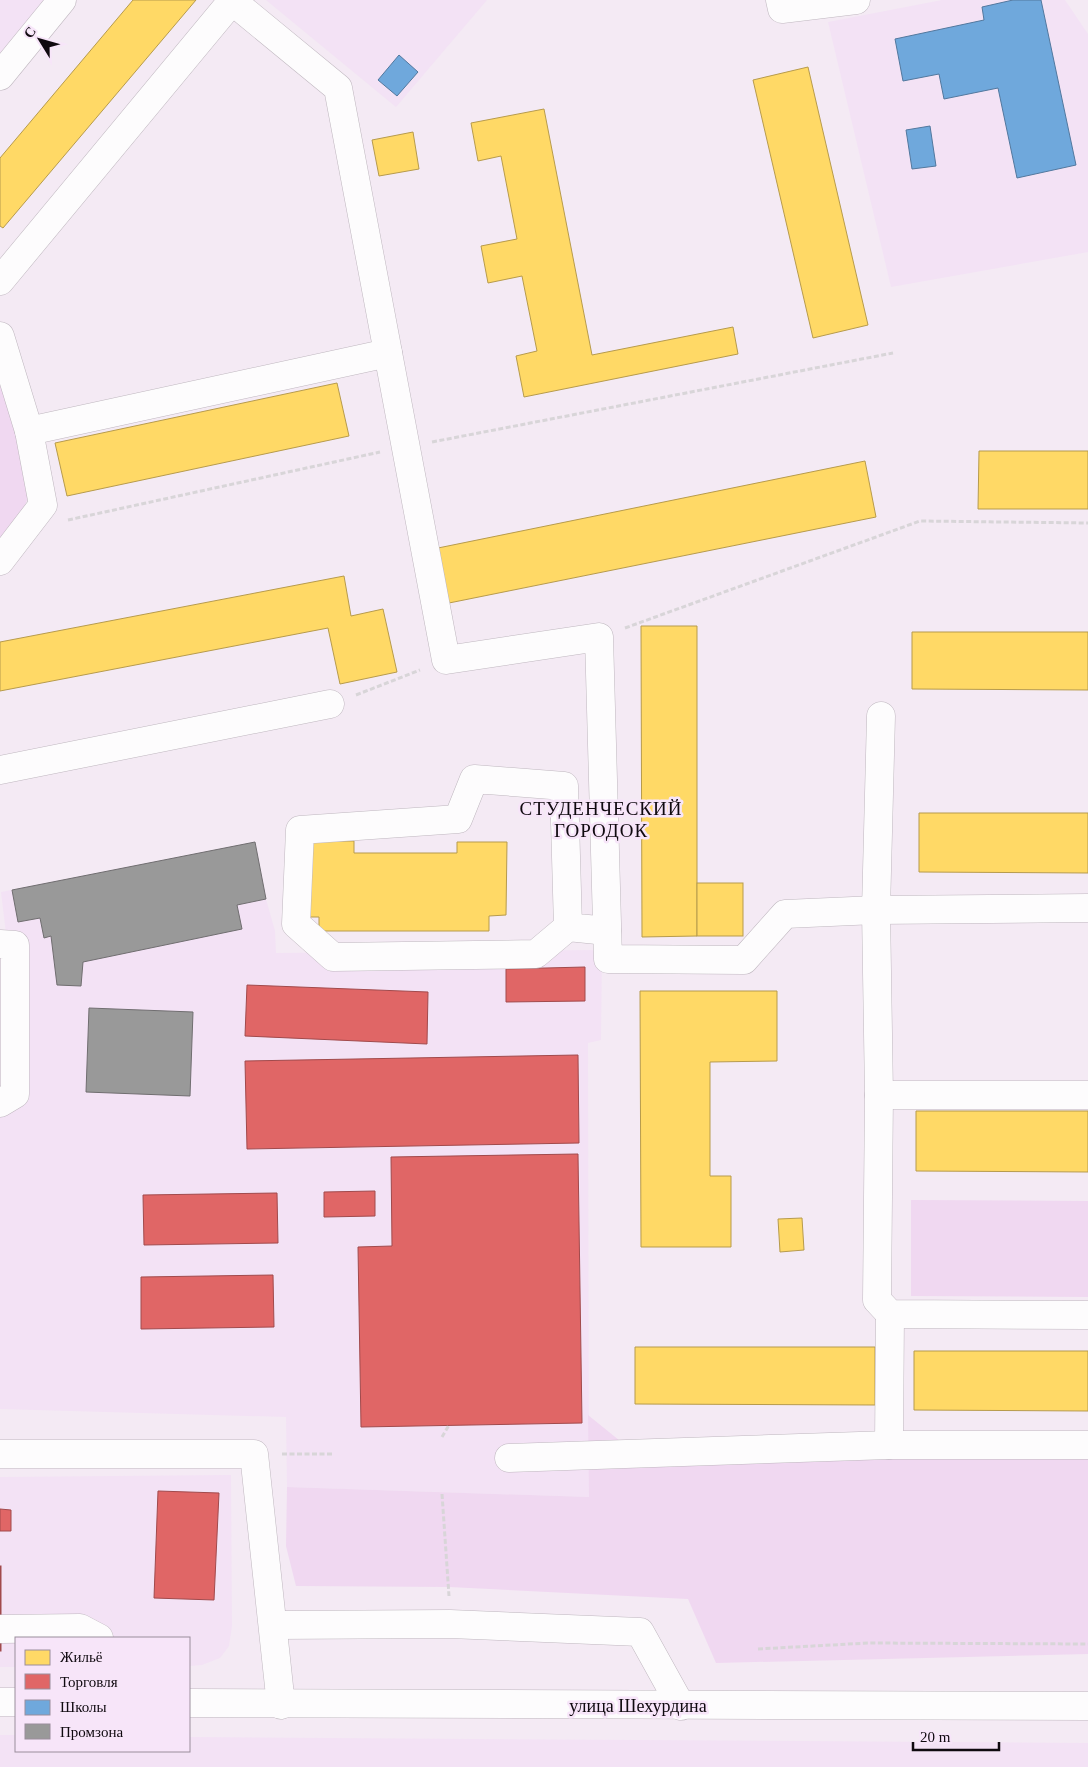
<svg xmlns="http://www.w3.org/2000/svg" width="1088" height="1767" viewBox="0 0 1088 1767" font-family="Georgia,serif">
<rect width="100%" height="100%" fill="#f4eaf4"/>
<g fill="#f3e2f5">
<path d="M0,0H45L0,55Z"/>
<path d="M266,0H487L396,107Z"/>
<path d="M942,0H1065L1088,34V252L891,287L828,22Z"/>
<path d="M255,842L266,899L275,931L276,953L602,950L601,1040L588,1043L589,1497L287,1487L286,1417L0,1409V1095L23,1074L1,892Z"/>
<path d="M231,1475L232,1626L229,1646L220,1658L202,1665L189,1666V1638H16V1667H0V1477Z"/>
<path d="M0,1735H16V1751H189V1737L1088,1743V1767H0Z"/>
</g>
<g fill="#f0d8f1">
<path d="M0,381L32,486L24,508L0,541Z"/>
<path d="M911,1200L1088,1201V1297L911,1296Z"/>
<path d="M588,1415L646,1462L1088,1455V1654L716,1663L688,1599L449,1587L296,1586L286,1546L287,1487L589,1497Z"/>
</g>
<g fill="#ffd966" stroke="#b79b4c">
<path d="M133,0H196L3,228L0,226V158Z"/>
<path d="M808,67L868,325L813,338L753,80Z"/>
<path d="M544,109L592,355L733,327L738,354L524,397L516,356L537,351L522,276L488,283L481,246L517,239L501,156L478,161L471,123Z"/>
<path d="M413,132L419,169L379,176L372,140Z"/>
<path d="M337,383L349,436L67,496L55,443Z"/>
<path d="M979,451H1088V509H978Z"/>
<path d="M865,461L876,517L449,603L438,548Z"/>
<path d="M344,576L351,616L383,609L397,672L340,684L328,628L0,691V642Z"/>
<path d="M641,626H697V936L642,937Z"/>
<path d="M912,632H1088V690L912,689Z"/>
<path d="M919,813H1088V873L919,872Z"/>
<path d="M305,841H354V853H457V842H507L506,915L489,916V931H319V917H305Z"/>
<rect x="697" y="883" width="46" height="53"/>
<path d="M640,991H777V1061L710,1062V1176H731V1247H641Z"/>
<path d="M916,1111H1088V1172L916,1171Z"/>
<path d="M802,1218L804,1250L780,1252L778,1219Z"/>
<path d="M635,1347H875V1405L635,1404Z"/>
<path d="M914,1351H1088V1411L914,1410Z"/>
</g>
<g fill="#e06666" stroke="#a14a4c">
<path d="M585,967V1001L506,1002V969Z"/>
<path d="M247,985L428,992L427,1044L245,1036Z"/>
<path d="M578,1055L579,1143L247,1149L245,1061Z"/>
<path d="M578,1154L582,1423L361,1427L358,1247L392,1246L391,1157Z"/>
<path d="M375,1191V1216L324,1217V1192Z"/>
<path d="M277,1193L278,1243L144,1245L143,1195Z"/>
<path d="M273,1275L274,1327L141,1329V1277Z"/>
<path d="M158,1491L219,1493L214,1600L154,1598Z"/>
<path d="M0,1509L11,1510V1531H0Z"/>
<rect x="0" y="1566" width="1" height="85"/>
</g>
<g fill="#6fa8dc" stroke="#52789e">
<path d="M1013,0H1041L1076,165L1017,178L998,88L944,99L939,74L903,81L895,39L984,20L982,7Z"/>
<path d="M399,55L418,72L397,96L378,80Z"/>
<path d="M930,126L936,166L912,169L906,130Z"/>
</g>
<g fill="#999" stroke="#706e70">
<path d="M255,842L266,899L237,905L242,929L83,962L81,986L57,985L51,936L44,938L40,918L18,922L12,890Z"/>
<path d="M89,1008L193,1012L190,1096L86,1092Z"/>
</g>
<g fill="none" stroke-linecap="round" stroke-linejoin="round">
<defs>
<g id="minor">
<path d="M231,0L338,88L446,660L599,637L608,959L744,960L785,914L876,910L1088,908"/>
<path d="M780,0L782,9L856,0"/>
<path d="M0,76L62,0"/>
<path d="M0,281L232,1"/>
<path d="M0,336L29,431L43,505L0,561"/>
<path d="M29,431L388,353"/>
<path d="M881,716L876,910L879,1095L877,1300L890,1314L1088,1315"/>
<path d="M0,770L330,704"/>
<path d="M568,927L564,786L474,779L458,819L300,830L296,924L333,957L536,954L568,927L607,931"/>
<path d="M0,944L15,945V1094L0,1103"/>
<path d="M879,1095H1088"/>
<path d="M889,1445L890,1314"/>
<path d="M0,1454H254L281,1705"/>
<path d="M509,1458L889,1445H1088"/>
<path d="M273,1625L450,1624L640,1632L681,1706"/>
<path d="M1,1629L80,1628L99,1638"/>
</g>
<g id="major">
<path d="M0,1702H16"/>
<path d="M189,1703L1088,1706"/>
</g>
</defs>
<use href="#minor" stroke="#bfb7bf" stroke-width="29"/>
<use href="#major" stroke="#bfb7bf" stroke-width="29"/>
<g stroke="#d8d5d8" stroke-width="3" stroke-dasharray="5 2.5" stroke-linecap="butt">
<path d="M432,442L893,353"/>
<path d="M68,520L380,452"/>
<path d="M625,628L920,521L1088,523"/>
<path d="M356,695L420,670"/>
<path d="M442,1437L449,1425"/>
<path d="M282,1454H332"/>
<path d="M442,1494L449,1596"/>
<path d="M758,1649L868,1643L1088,1644"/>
</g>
<use href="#minor" stroke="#fdfcfd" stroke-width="28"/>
<use href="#major" stroke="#fdfcfd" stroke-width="28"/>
</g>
<g text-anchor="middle" stroke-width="5" stroke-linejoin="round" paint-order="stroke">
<g font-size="18" fill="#0f090f" stroke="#f7e5f9">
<text x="638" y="1712">улица Шехурдина</text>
</g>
<g font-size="19" letter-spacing="1" fill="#0f090f" stroke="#f7e5f9">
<text x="601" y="815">СТУДЕНЧЕСКИЙ<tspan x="601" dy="22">ГОРОДОК</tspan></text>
</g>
</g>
<rect x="15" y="1637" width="175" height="115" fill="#f7e5f9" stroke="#9a8d9b"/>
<rect x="25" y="1650" width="25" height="15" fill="#ffd966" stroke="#9a8d9b"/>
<text x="60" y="1662" font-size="15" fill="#0f090f">Жильё</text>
<rect x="25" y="1674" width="25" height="15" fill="#e06666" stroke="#9a8d9b"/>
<text x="60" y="1687" font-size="15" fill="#0f090f">Торговля</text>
<rect x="25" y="1700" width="25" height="15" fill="#6fa8dc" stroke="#9a8d9b"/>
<text x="60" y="1712" font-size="15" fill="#0f090f">Школы</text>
<rect x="25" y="1724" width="25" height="15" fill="#999999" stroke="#9a8d9b"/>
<text x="60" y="1737" font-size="15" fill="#0f090f">Промзона</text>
<g transform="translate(40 40) rotate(307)" stroke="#f7e5f9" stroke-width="4" paint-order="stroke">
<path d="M0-4L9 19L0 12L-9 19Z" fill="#0f090f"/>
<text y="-8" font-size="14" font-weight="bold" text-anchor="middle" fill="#0f090f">С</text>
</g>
<path d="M913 1742v8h86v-8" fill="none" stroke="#0f090f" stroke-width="2.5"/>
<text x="920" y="1742" font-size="15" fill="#0f090f" stroke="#f7e5f9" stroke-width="4" paint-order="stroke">20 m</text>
</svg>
